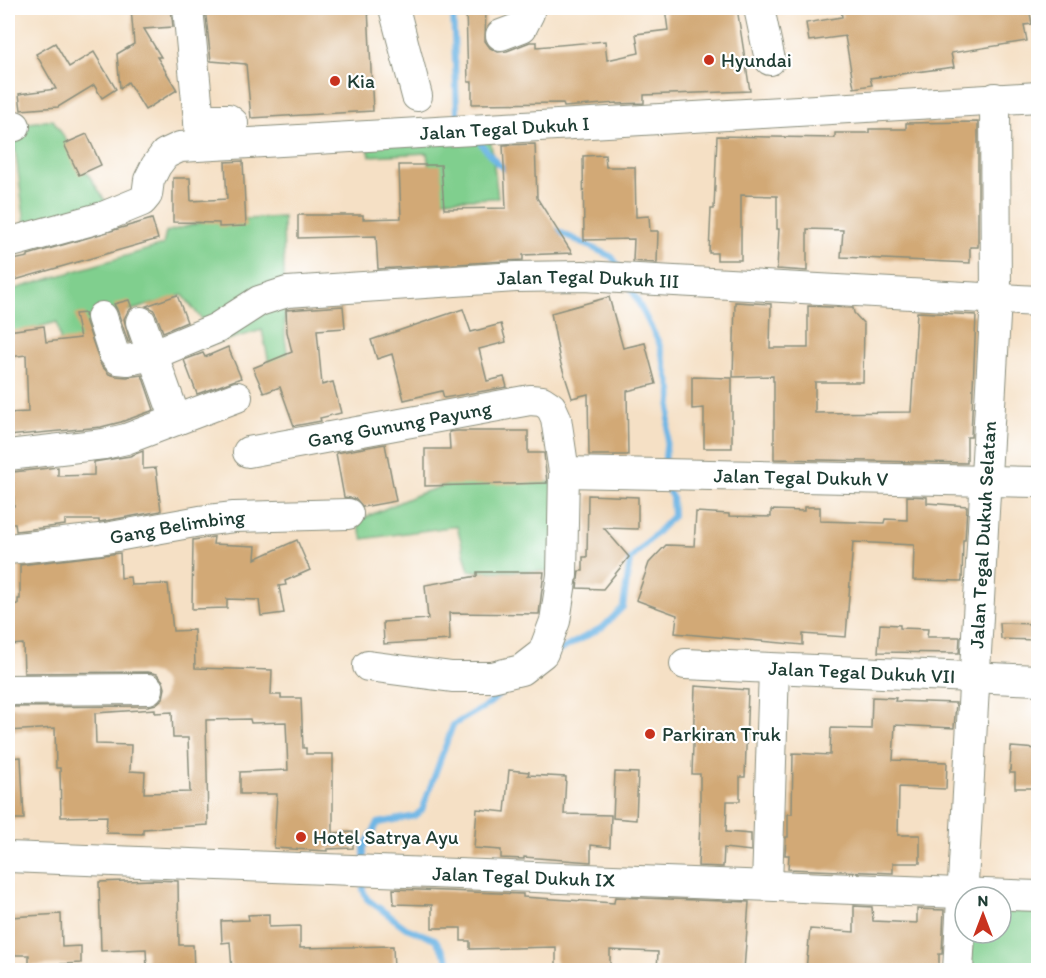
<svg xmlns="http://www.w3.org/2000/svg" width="1046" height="978" viewBox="0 0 1046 978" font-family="Itim,sans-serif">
<rect width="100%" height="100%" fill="#fff"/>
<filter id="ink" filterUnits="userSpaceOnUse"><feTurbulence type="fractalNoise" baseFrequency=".0167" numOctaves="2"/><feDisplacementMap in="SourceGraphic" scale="12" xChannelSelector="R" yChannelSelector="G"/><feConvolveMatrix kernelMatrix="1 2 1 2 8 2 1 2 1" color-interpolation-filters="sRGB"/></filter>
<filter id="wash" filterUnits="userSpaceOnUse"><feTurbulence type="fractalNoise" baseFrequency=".008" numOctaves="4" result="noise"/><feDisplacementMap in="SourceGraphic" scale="24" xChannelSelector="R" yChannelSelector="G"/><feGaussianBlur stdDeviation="1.35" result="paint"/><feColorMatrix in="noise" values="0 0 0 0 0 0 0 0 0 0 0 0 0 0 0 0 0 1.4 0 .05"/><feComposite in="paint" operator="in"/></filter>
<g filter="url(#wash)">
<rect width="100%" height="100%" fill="#f5e0c5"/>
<g fill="#80cf8e" stroke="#508661" stroke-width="1.5">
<path d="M53,120L110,208L26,231L12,125Z"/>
<path d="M488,120L498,198L433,200L427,153L370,156L364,131Z"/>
<path d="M283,217L285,338L289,365L274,386L262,330L182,353L203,321L183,295L132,310L92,318L91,341L61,345L57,322L12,334V383L8,386V291L163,245L166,232L206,221Z"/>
<path d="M561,482V571H469L457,526L363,539L357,521L416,495L452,483Z"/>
<path d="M1038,896V970H969L972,933H1001V897Z"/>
</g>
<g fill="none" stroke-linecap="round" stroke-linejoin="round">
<g stroke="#6eb6e5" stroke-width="6">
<path d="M453,8L457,114L463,122"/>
<path d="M477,139L496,162L509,173"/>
<path d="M553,229L612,257L620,268"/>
<path d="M631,288L659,343L672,391L664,467"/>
<path d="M553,654L603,627L623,607L630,560L673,516L672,497L663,482"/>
<path d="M364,861V847L378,823L415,816L422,810L453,725L489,704L511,684"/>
<path d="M363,877V890L367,899L406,928L435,939L455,970"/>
</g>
</g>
<g id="blocks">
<g fill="#d2a976" fill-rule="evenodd">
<path d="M131,8L135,13L162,11V8H171L173,27L144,29L161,57H157L177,90L145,110L128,82L120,88L117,54L134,44Z"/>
<path d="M205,8H368L373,111L251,118L246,64L211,61Z"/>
<path d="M466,8H486L485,41L490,48L498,52L507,51L530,42H537V47L605,41L607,60L639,53L636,34L668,30L665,8H737L750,91L644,95V103L617,104V103L564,107L563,103L472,104V82H468Z"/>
<path d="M841,8H1029L1032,24L1024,25L1027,41L951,53L954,67L870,78L872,85L854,88L845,36L809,41L806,23L842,17Z"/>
<path d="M55,43L69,67L94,52L116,89L102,98L94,85L58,107L21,110L19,94L56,89L36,54Z"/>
<path d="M978,122V247H970V263L841,257L843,230L807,229V271L777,269L779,229H777V196L741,195V260H717V253H709L711,209H714L717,136L835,138V133H869V129H906V123Z"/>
<path d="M87,134L101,165L79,175L64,144Z"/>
<path d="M535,144L537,198L572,253L523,255V260L378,269L376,236L298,238V215H363V219L401,218L399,165H441L444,209L506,208L503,145Z"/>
<path d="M605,155L606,167H635L636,217L649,216L650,231H658L657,263L633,261L634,239L584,240L583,156Z"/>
<path d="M243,161L246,226L219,227V223L173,222V178H190L191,201L227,199L225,162Z"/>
<path d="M152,219L158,239L8,282V261L28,257V255Z"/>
<path d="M177,295L187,322L163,332L157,316L153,309L146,306Z"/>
<path d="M609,297L623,348L645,343L656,384L627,391L628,455H589L588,394L572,398L560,361L551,313Z"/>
<path d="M129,300L132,308L128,311L124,319L130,342H128L118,312L114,304Z"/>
<path d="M735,302L771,304L770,348H808V306L853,308L854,313L864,324L863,382H815V413L911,412L917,312L976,315L971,437H967V463L774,459V381H773V376L733,377Z"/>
<path d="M343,306L345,328L317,330L322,385L333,382L341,413L320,418L321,421L294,426L280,387L264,393L253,368L292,352L287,332L286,310Z"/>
<path d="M463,309L471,332L501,324L506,342L479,349L487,381L504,377L507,387L444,398L442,391L404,400L392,354L377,359L371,340Z"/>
<path d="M85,313L86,322L101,365L109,374L116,376L127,377L142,375L154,410L121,422L101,427L8,436V413L28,412L26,355L9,357L8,331L44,326L46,342L80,338L75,314Z"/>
<path d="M228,347L241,378L197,394L184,360L203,353L205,357Z"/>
<path d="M692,377L732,378V448H704V408L692,409Z"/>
<path d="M458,431H528V453H544L547,483L425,486V449H450L449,432Z"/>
<path d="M385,444L396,501L363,507L356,499L344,497L336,453Z"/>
<path d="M143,451V469L156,468L161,511L99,522V520H65V525L16,531L15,523H8V506H14L13,472L58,467V476L94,475V462L130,456Z"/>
<path d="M588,495L638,497V529L604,528L629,557L603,589L577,588L579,571H583V557H587Z"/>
<path d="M907,496L927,497V503L967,506L965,540H963L962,581L913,580L914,545L853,542L846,637L803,634V645L675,633L677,615L636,600L649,563L666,545L694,546L696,512L729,514V516L771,517V510L804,511V507H820V521L884,523L885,519L907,520Z"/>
<path d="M214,537L213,544L256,546L255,559L297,540L310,570L285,581L286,585L279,586L284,613L261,616L259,600L227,599V608L192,609L193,540Z"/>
<path d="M120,553L121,578L130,577L131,585L168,584L173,631L194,630L195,668L272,670L271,695H281V698H301L303,748H306V754H333V833L353,832V848L327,849V851L274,848L277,794H240V772L288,770L286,722L251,723L250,719L206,720L208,825L143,829V834L106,833L107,816L61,817L60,768H56L55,728L8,731V707L148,706L156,704L163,698L165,688L163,681L157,674L148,672L24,673L23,644L10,645L8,605L18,604V599H20V565ZM155,709V713L172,712L173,738H188L190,792L144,793L145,772L130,771L131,745L96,744L95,713Z"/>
<path d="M477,572H544L539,614L449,613L450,640L384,644L383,622L428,619L425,585L477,576Z"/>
<path d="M1000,623L1038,624V640L1001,639Z"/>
<path d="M880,624L900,625V628L928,629L927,637H960L959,653L878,652Z"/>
<path d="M695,686L748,690L745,777H740V801H727L726,832L751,834V851L724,848L723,867L698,866L700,821V774H692Z"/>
<path d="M872,697L896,698L895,701L956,703L954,728L895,725L893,760L947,762L946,789L899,787L898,835H920V863H893V873L788,869L789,855H785L786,837H788V814H792L793,753L830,755L831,728L871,729Z"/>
<path d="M1011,747L1038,749V788H1015V773H1010Z"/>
<path d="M21,757L24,819H8V758Z"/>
<path d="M509,770L529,772L528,775L566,777L564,814L611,815L610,847L591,845V862L524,857V859L501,858V850L474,848L477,809L505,812Z"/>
<path d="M615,772L638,773L636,820L613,818Z"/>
<path d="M152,880L178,881L179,945H193L194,970H147L146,949L101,951L99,882Z"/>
<path d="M393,889L523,894V897L614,903L615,897L749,902L744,970H657L658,952L610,950V970H556V947L470,949V941H461V928H432V905L394,904Z"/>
<path d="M854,906L872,907L873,921L917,923V909L944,910L942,954H939V970H806L810,929L854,932Z"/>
<path d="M61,914L62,947L81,946V963L29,966V955H11L10,917Z"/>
<path d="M269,914V927L300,926V948L393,946L394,970H232L230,942L222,943L221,921L249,920L248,915Z"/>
</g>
</g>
</g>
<g filter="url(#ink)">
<use href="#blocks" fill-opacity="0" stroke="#8a8e7c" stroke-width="1.5"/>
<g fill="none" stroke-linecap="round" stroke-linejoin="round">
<defs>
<g id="minor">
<path d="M188,8L199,121"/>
<path d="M394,8L417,96"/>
<path d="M759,8L770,60"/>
<path d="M501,35L522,27L529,13V8"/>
<path d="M8,128L15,126"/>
<path d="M200,140L199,121L204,119H228L233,123L232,143"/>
<path id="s1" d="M8,243L103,217L142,201L147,195L149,180L156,166L165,154L180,147L1038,97"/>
<path id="s2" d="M102,317L114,354L118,359L128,360L152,355L217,328L259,301L287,292L516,277L583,276L1038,301"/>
<path d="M141,322L176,420"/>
<path id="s3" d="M248,452L530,400L542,401L551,407L556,418L564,472L562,575L555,621L543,653L521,670L492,677H452L368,666"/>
<path d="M8,455L104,444L126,439L237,397"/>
<path id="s4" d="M564,472L1038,482"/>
<path id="s5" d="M8,549L100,539L200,521L234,517L348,514"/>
<path id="s6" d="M685,664L1038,680"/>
<path d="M8,690L148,689"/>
<path id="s7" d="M8,857L1038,896"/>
<path d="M767,885L774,669"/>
<path id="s8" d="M958,970L996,299L995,98"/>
</g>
</defs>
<use href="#minor" stroke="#8a8e7c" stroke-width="32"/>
<use href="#minor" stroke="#fff" stroke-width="30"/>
</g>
</g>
<g fill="#c8321e" stroke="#fff" stroke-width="2">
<circle cx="709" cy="60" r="6"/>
<circle cx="335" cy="81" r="6"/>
<circle cx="650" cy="734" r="6"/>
<circle cx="301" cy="837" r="6"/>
</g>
<g text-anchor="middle" stroke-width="4.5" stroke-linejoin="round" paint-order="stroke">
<g font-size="20" fill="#1f3d34" stroke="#fff" text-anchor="start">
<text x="721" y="67">Hyundai</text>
<text x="347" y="88">Kia</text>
<text x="662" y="741">Parkiran Truk</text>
<text x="313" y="844">Hotel Satrya Ayu</text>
</g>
<g font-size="20" fill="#1f3d34" stroke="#fff">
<text dy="7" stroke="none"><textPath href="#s1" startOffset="536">Jalan Tegal Dukuh I</textPath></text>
<text dy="7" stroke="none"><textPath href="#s2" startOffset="531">Jalan Tegal Dukuh III</textPath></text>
<text dy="7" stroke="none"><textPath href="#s3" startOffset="154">Gang Gunung Payung</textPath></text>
<text dy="7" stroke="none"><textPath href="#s4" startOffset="237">Jalan Tegal Dukuh V</textPath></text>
<text dy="7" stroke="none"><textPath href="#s5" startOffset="171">Gang Belimbing</textPath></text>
<text dy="7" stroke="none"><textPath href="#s8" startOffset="436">Jalan Tegal Dukuh Selatan</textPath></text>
<text dy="7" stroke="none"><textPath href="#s6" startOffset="177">Jalan Tegal Dukuh VII</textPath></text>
<text dy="7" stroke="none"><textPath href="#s7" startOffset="516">Jalan Tegal Dukuh IX</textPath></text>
</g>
</g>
<rect width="1046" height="978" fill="none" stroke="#fff" stroke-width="30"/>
<g transform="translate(983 915)"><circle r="28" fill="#ffffff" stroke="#a5b1ae" stroke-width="1.5"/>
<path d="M0-4.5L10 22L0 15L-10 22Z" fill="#c8321e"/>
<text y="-9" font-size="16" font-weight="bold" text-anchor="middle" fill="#1f3d34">N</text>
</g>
</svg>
